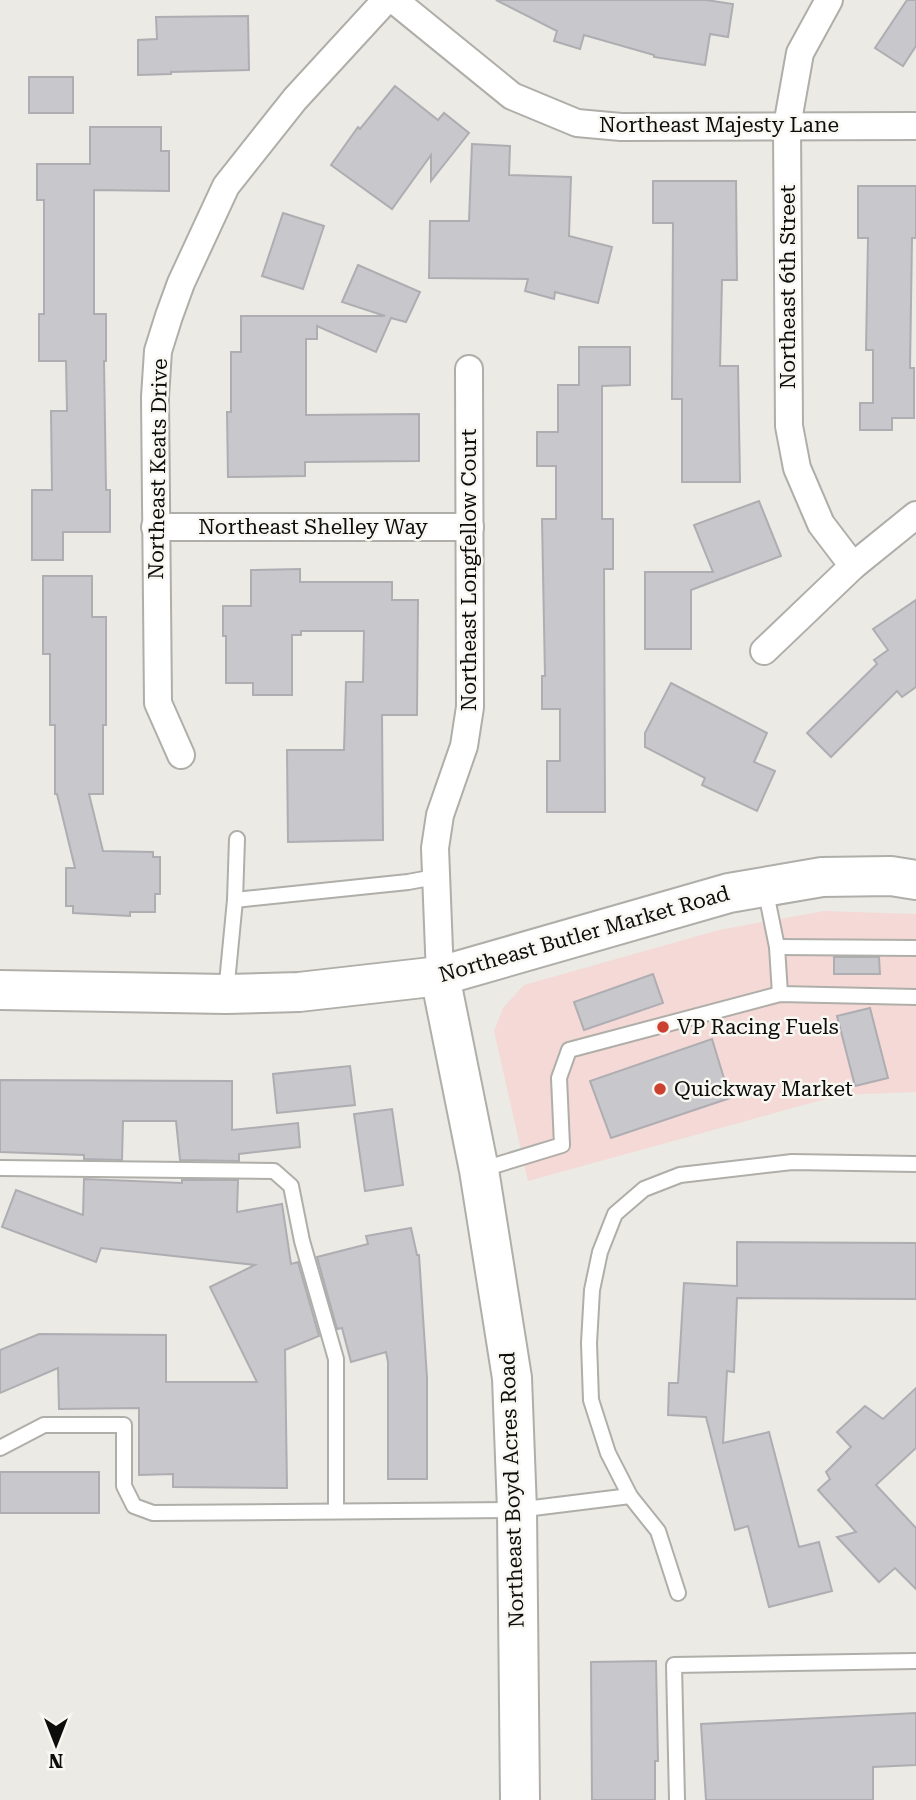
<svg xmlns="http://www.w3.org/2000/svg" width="916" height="1800" viewBox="0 0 916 1800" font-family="'Roboto Serif',serif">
<rect width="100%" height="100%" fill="#ebeae4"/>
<path fill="#f4d9d6" d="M824,911L916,914V1092L840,1095L528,1181L494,1031L503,1008L524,985L719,930Z"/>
<g fill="#c7c7cc" stroke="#aeadb2" stroke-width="2">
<path d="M496,0H706L733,4L728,37L710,34L705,65L654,57V55L584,35L580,49L554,41L557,31Z"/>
<path d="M907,0H916V46L903,66L875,48Z"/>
<path d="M248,16L249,70L171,72V74L138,75V40L157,39L156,17Z"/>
<rect x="29" y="77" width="44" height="36"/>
<path d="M395,86L438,120L444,113L469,133L431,181V155L392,209L331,165L358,127L360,129Z"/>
<path d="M90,127H161V151H169V191L94,190V314H106V361H104L106,490H110V532H63V560H32V490H52L51,411H67L66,361H39V314H44V200H37V164H90Z"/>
<path d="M472,144L510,146L509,175L571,177L569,236L612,247L598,303L555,292L554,299L525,291L528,279L429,278L430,221H469Z"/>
<path d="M653,181H736L737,280H722L720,366H738L740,482H682V399H672L673,223H653Z"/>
<path d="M858,186H916V238H912L910,368H914V418H892V430H860V403H873V350H866L868,238H858Z"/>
<path d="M283,213L324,226L303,289L262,276Z"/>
<path d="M358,265L420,292L406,322L391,318L376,352L317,326V339H306V415L419,414V461L305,462V476L228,477L227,412H231V352H241V316H385L342,302Z"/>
<path d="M579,347H630V385L602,386V519H613V569H604L605,812H547V761H560V709H542V676H545L542,519H556V466H537V432H558V385H579Z"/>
<path d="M759,501L781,556L691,590V649H645V572H713L694,525Z"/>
<path d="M300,569V582H392V600H418L417,715H382L383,840L288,842L287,750H344L346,682H363L364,631H301V635H292V695H253V683H226V636H223V606H251V570Z"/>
<path d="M43,576H92V617H106V725H103V794H89L103,851L153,852V857H160V894H155V912H130V916L73,913V906H66V868H75L57,794H55V725H50V654H43Z"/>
<path d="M916,600V687L902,697L897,691L831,757L807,733L877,664L874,660L888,650L873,629Z"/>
<path d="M671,683L767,733L754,762L775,771L757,811L702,785L705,778L645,747V733Z"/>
<path d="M834,957H879L880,974H834Z"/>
<path d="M653,974L663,1003L584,1030L574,1002Z"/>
<path d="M870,1008L888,1078L855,1086L837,1016Z"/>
<path d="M712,1039L730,1098L611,1138L590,1081Z"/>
<path d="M350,1066L355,1105L277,1113L273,1074Z"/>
<path d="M0,1080L232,1081V1130L298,1123L300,1147L239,1154V1161L180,1160L176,1121H123L122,1160L84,1159V1155L0,1152Z"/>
<path d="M392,1109L403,1185L365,1191L354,1114Z"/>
<path d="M84,1179L182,1183V1180H238L237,1212L282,1204L291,1264L298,1262L319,1336L285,1350L287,1488L173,1487V1474L139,1475V1408L59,1409L58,1368L0,1393V1350L39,1334L166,1335V1382H257L210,1287L255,1265L101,1248L96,1262L2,1227L16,1190L83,1215Z"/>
<path d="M411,1228L417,1255H419L427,1378V1479H388V1362L386,1352L351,1362L342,1328L337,1329L317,1257L368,1244L366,1236Z"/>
<path d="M737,1242L916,1243V1299L737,1298L734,1372L727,1371L723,1443L769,1432L799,1547L819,1542L832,1591L769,1607L748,1526L735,1530L706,1417L668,1415L669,1383H678L684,1283L737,1286Z"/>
<path d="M916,1388V1448L876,1485L916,1528V1589L895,1568L879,1582L837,1537L856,1532L818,1490L830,1479L826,1472L851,1447L837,1432L865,1406L883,1419Z"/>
<rect x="0" y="1472" width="99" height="41"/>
<path d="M656,1661L658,1761H655V1800H592L591,1662Z"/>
<path d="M916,1713V1765L873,1767V1800H706L701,1724Z"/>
</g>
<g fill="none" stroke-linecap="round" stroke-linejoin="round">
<defs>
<g id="lane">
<path d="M765,888L777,947L780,994"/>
<path d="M235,900L408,882L435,877"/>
<path d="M777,947L916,948"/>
<path d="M226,993L235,900L237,839"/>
<path d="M0,1168L274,1171L291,1186L302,1241L336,1359V1511"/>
<path d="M480,1170L562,1145L559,1078L569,1050L780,994L916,997"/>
<path d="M0,1448L44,1425H124V1486L134,1506L153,1513L517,1510L630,1496"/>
<path d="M678,1593L658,1531L630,1496L608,1453L591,1400L589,1343L592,1290L600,1252L615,1214L644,1189L680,1175L792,1162L916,1164"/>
<path d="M677,1800L674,1665L916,1661"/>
</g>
<g id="street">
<path d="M394,0L512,96L577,123L621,127L916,126"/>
<path d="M829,0L800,53L787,126L789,426L797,468L821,524L853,566"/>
<path d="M155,527H470"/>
<path d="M764,651L853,566L916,515"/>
<path d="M181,755L158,703L155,397L158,351L169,316L181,283L226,186L295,99L386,0"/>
<path d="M440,976L435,848L440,815L464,746L470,707L469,369"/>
</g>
<g id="secondary">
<path d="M440,976L479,1170L512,1378L517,1510L520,1800"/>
<path d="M0,990L226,994L299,992L440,976L729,893L822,877L891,876L916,880"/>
</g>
</defs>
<use href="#lane" stroke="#afaea9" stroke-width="18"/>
<use href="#street" stroke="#afaea9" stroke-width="30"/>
<use href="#secondary" stroke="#afaea9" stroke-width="42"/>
<use href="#lane" stroke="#fff" stroke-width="14"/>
<use href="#street" stroke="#fff" stroke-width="26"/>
<use href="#secondary" stroke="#fff" stroke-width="38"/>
</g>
<g fill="#cc4030" stroke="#f8f7f1" stroke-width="2.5">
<circle cx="663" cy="1027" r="7"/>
<circle cx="660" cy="1089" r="7"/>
</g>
<g text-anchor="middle" stroke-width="5" stroke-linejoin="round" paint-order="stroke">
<g font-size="21" fill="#0d0d0b" stroke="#f8f7f1">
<text x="719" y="132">Northeast Majesty Lane</text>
<text transform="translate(788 287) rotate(-90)" y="7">Northeast 6th Street</text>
<text transform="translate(158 469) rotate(-89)" y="7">Northeast Keats Drive</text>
<text x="313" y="534">Northeast Shelley Way</text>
<text transform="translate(469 570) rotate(-90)" y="7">Northeast Longfellow Court</text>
<text transform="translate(584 934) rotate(-16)" y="7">Northeast Butler Market Road</text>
<text transform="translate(512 1490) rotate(-92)" y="7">Northeast Boyd Acres Road</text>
</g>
<g font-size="21" fill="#0d0d0b" stroke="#f8f7f1" text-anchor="start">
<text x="677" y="1034">VP Racing Fuels</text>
<text x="674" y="1096">Quickway Market</text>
</g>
</g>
<g transform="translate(56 1744) rotate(180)" stroke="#f8f7f1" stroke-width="5" paint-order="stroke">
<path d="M0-5L12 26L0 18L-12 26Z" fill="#0d0d0b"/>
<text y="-10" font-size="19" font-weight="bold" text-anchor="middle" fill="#0d0d0b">N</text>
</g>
</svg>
